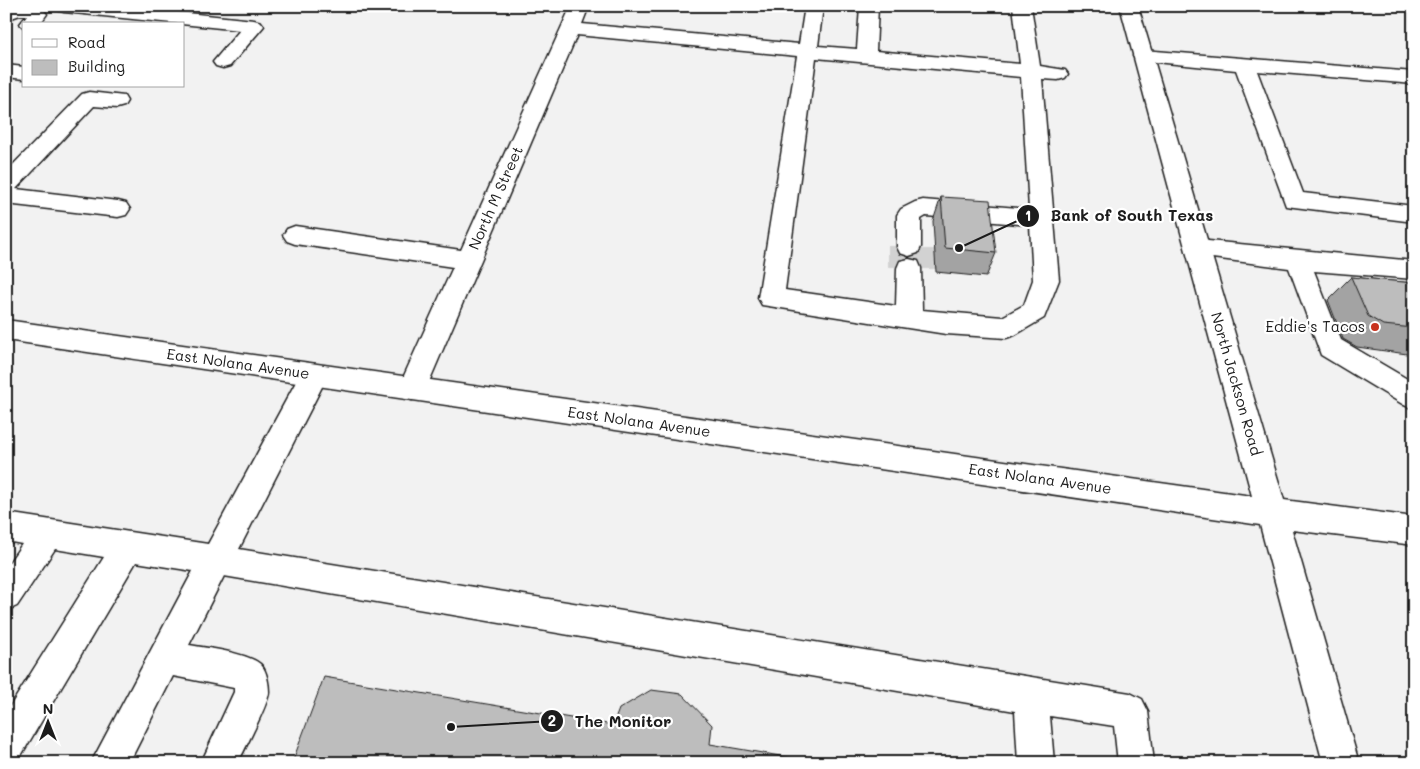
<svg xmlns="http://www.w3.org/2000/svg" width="1420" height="769" viewBox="0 0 1420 769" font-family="Mali,sans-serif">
<rect width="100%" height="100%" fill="#f2f2f2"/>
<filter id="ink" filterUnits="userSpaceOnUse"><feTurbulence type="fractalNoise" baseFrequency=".02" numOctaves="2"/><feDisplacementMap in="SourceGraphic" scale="10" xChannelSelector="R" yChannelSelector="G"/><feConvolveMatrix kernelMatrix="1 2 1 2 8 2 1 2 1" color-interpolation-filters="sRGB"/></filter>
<g filter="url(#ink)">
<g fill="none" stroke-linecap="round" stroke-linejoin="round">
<g stroke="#d2d2d2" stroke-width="26" stroke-dasharray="26 13" stroke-linecap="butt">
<path d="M901,246V267"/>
<path d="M924,249V269"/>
</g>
<defs>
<g id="minor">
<path d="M9,6H40L47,14L40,24H24V28L20,24L27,15H20L6,20V7Z"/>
<path d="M55,6H120L254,20L261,22L264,26L230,66L223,68L216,66L213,62L240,30L64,12L57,10Z"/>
<path d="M571,6H589L582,24L799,44L805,6H823L818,46L857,49L860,6H878L876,51L1020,64L1013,6H1031L1040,66L1065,70L1068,74L1065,78L1058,80L1042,79L1059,280L1044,318L1015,335L1006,338L946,334L762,305L758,298L797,56L577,35L426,389L422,397L412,400L402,397L398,389L453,267L295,244L287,241L283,235L287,229L295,226L461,250ZM816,58L1021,77L1029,209L923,200L915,202L901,209L897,215V247L900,253L909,256L918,253L921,247V219L926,216L1030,225L1033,280L1024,305L1002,317L922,310L921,268L918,261L909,259L900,261L897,268L896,306L785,290Z"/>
<path d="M1143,50L1414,72V84L1257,71L1303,193L1414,206V222L1286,206L1236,70L1136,60L1133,56L1136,52Z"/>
<path d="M6,65L24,67V79L6,77Z"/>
<path d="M89,92L124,96L127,101L124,106L117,108L94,106L16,189L118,201L126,203L130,209L126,215L118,217L6,204V172L82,94Z"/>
<path d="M1198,240L1414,261V279L1314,271L1341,340L1414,383V409L1404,405L1321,355L1289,268L1189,255L1186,249L1189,243Z"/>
<path d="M314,364L324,367L328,375L239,549L1130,693L1142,699L1148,711L1154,763H1118L1114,726L1050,716L1054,763H1018L1015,711L224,576L189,645C206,648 252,653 262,666C267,672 269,685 269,692C269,703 244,750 238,763H201L234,692V688L173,676L129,763H91L193,571L136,562L19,759L6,763V713L104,557L55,549L17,606L6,611V567L22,544L6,541V513L208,544L304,367Z"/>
</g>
<path id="major" d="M1120,6H1138L1284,500L1414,517V545L1292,530L1359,763H1323L1260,525L6,340V320L1252,496Z"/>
</defs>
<use href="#minor" stroke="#1c1c1c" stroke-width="3"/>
<use href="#major" stroke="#1c1c1c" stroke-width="3"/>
<use href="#minor" fill="#fff" fill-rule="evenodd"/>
<use href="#major" fill="#fff" fill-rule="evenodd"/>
</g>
<g fill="#a3a3a3" stroke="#1c1c1c">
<path d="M941,197L996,253L986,277L936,272L933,221Z"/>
<path d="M1351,277L1414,283V355L1357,347L1343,339L1328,300Z"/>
</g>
<g fill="#bdbdbd" stroke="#1c1c1c">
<path d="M941,197L990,200L996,253L945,248Z"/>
<path d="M1351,277L1414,283V328L1383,325L1368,316Z"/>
<path d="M324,677L613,725L619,709L651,690L682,694L712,725L710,744L821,763H292Z"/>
</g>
</g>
<circle fill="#c8321e" stroke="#fff" stroke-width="2" cx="1375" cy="327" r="5"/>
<g text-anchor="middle" stroke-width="4.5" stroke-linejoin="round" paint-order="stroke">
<g font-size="15" fill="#1c1c1c" stroke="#fff">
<text transform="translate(496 198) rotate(-66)" y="5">North M Street</text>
<text transform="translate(238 364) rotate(8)" y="5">East Nolana Avenue</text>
<text transform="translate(1236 384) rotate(74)" y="5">North Jackson Road</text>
<text transform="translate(639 422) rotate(8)" y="5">East Nolana Avenue</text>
<text transform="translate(1040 479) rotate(8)" y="5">East Nolana Avenue</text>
</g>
<g font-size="15" fill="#1c1c1c" stroke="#fff" text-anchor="end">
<text x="1365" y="332">Eddie's Tacos</text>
</g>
</g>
<path fill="none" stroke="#1c1c1c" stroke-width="2" d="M959 248L1028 216M451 727L552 721"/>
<g fill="#1c1c1c" stroke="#fff" stroke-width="2">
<circle cx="959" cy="248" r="5"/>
<circle cx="451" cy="727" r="5"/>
<circle cx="1028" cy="216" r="12"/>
<circle cx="552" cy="721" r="12"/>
</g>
<g font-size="15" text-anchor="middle" font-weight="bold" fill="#fff">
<text x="1028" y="221">1</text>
<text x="552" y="726">2</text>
</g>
<g font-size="16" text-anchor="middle" font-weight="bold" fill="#1c1c1c" stroke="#fff" stroke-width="4.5" stroke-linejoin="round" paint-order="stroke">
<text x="1132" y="221">Bank of South Texas</text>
<text x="623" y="727">The Monitor</text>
</g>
<rect width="1420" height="769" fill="none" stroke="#fff" stroke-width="25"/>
<rect x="12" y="12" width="1395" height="744" fill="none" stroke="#1c1c1c" stroke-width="2" filter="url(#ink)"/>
<rect x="22" y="22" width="162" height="65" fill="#ffffff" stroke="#a4a4a4"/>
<rect x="32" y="39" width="25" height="8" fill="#ffffff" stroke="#a4a4a4"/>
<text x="68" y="48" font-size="15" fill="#1c1c1c">Road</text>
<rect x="32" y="60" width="25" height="15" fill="#bdbdbd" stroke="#a4a4a4"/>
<text x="68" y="72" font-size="15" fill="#1c1c1c">Building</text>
<g transform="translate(48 722)" stroke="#ffffff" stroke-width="4" paint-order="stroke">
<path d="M0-4L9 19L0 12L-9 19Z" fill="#1c1c1c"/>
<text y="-8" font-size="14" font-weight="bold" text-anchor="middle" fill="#1c1c1c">N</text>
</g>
</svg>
